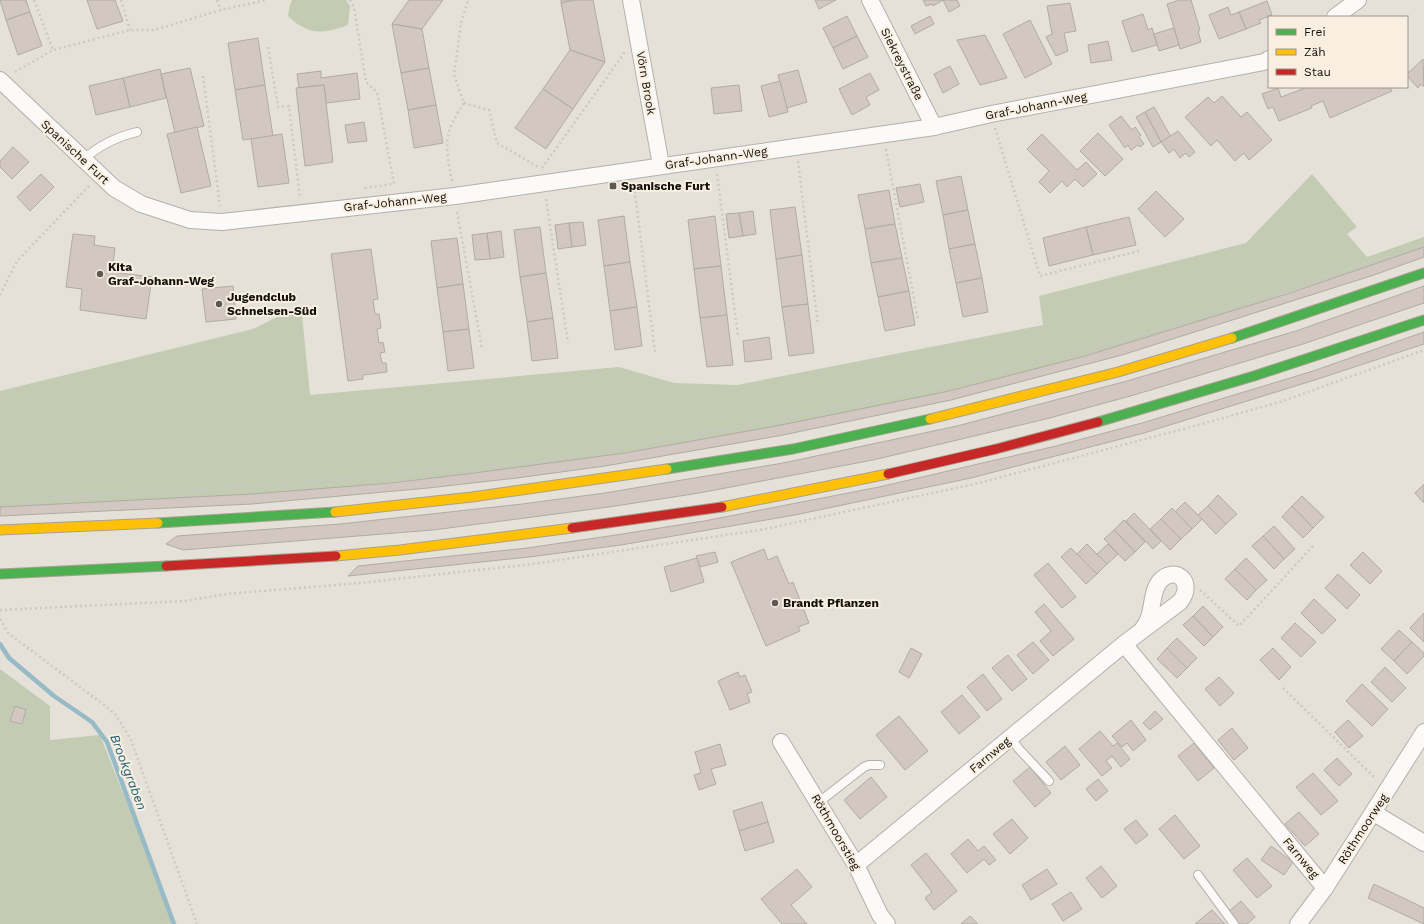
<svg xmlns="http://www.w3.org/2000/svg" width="1424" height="924" viewBox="0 0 1424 924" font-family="'Work Sans',sans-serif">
<rect width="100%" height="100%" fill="#e5e1d9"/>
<g fill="#c3cbb3">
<path d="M292,0H346L350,6L348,25C323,34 309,36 288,16L290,5Z"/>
<path d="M1312,174L1357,227L1347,234L1367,257L1424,237V247C1267,301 1110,353 948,391C766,433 580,463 394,482C263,496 131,501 0,507V391L253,329L301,305L310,395L619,367L674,383L737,385L1043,325L1039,296L1246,243Z"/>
<path d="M0,669L50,706V740L100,735L175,924H0Z"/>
</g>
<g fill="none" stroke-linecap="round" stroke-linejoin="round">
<path stroke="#97bac7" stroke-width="4.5" d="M0,644L9,658L54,696L92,722L107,742L174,924"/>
</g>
<g fill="#d3c7c1" stroke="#b0aba7">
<path d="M0,0H26L30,12L6,20Z"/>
<path d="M87,0H115L123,21L97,29Z"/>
<path d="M409,0H443L422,29L392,24Z"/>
<path d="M561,0H575L561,3Z"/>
<path d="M575,0H593L605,62L570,50L561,3Z"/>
<path d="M815,0H836L819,9Z"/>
<path d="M923,0H957L960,6L949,12L943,0L933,6L932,4L926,6Z"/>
<path d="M1180,0H1191L1200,30L1198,31L1201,42L1180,49L1167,4Z"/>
<path d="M1267,1L1272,15L1259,20L1261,23L1246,29L1239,12Z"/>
<path d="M1070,3L1076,31L1064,33L1068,51L1056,56L1046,37L1052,34L1047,6Z"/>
<path d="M1228,7L1231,15L1239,12L1246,29L1219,39L1209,15Z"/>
<path d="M30,12L42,46L18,55L6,20Z"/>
<path d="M1143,14L1148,30L1152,28L1157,45L1132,52L1122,21Z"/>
<path d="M847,16L857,36L833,48L823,28Z"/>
<path d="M930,16L934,24L915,34L911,26Z"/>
<path d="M1030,20L1052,64L1025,78L1003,34Z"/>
<path d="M392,24L422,29L429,68L401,73Z"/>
<path d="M1174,28L1179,45L1159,51L1154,34Z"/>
<path d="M985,35L1007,78L980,85L957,40Z"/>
<path d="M857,36L868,57L843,69L833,48Z"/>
<path d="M258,38L265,85L235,90L228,43Z"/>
<path d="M1108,41L1112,60L1091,63L1088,45Z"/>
<path d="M570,50L605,62L573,109L543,89Z"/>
<path d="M1423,59L1424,87L1421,84L1418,88L1407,76V74Z"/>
<path d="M950,66L959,84L943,93L934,74Z"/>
<path d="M190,68L204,126L175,133L161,74Z"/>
<path d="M429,68L436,105L408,110L401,73Z"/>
<path d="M160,69L166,98L130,107L123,78Z"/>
<path d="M798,70L807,102L787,108L778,75Z"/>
<path d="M321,71V78L357,73L360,99L326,103L324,85L299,88L297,74Z"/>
<path d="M870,73L879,90L866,97L870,105L852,115L839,89Z"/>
<path d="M123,78L130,107L96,115L89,86Z"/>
<path d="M780,81L788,112L769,117L761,86Z"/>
<path d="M265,85L273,136L243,140L235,90Z"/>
<path d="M324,85L333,162L305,166L296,88Z"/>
<path d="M739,85L742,111L714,114L711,88Z"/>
<path d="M1308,87H1390L1392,91L1330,118L1323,101L1311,106L1312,108L1279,121L1273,107L1268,109L1262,94L1278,88L1281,97Z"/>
<path d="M543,89L573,109L546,149L515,128Z"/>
<path d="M1222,96L1241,117L1247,112L1272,140L1249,160L1244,153L1235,161L1217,140L1211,146L1185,117L1208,97L1214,103Z"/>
<path d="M436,105L443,143L414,148L408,110Z"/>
<path d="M1154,107L1171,137L1161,142L1145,112Z"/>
<path d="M1145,112L1161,142L1153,147L1136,117Z"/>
<path d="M1121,116L1132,130L1135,127L1141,135L1139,137L1144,144L1140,147L1138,145L1131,150L1128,145L1125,148L1109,125Z"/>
<path d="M364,122L367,141L348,143L345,125Z"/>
<path d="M197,127L211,186L181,193L167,134Z"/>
<path d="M1178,131L1195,152L1189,157L1186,153L1180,158L1174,149L1169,153L1161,142Z"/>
<path d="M1098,133L1123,159L1105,176L1080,151Z"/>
<path d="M282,134L289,183L258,187L251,139Z"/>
<path d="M1042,134L1077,170L1086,162L1097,174L1083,187L1075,179L1067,187L1062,181L1050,193L1039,182L1049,171L1027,149Z"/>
<path d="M13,147L29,162L12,179L0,167V161Z"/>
<path d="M41,174L54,187L30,211L17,197Z"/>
<path d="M961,176L968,210L943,215L936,181Z"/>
<path d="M920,184L924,202L900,207L896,188Z"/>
<path d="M889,190L895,224L865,229L858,195Z"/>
<path d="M1156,191L1184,219L1165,237L1138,209Z"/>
<path d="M795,207L802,255L776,259L770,210Z"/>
<path d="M968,210L975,244L949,249L943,215Z"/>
<path d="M753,211L756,234L743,236L739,213Z"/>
<path d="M739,213L743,236L729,238L726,214Z"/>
<path d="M624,216L630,262L604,266L598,220Z"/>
<path d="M715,216L721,266L694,269L688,220Z"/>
<path d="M1129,217L1136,245L1093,255L1086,227Z"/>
<path d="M583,222L586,245L572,247L569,223Z"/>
<path d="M569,223L572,247L558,249L555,225Z"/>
<path d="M895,224L902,258L871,263L865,229Z"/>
<path d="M540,227L546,273L520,277L514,230Z"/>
<path d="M1086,227L1093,255L1049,266L1043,238Z"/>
<path d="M501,231L504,257L490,259L487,233Z"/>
<path d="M487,233L490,259L475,260L472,235Z"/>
<path d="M73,234L95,236L94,245L115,248L112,272L152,277L146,319L80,310L82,289L66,287Z"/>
<path d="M457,238L463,284L437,288L431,241Z"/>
<path d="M975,244L982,278L956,283L949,249Z"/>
<path d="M1424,247V257L1374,275L1122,355L951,400L778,436L605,466L517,478L428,488L252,504L0,516V507L252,494L391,483L474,473L625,453L776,426L949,391L1085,356L1287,294Z"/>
<path d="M371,249L378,299L373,300L375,314H379L381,328L377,329L379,343L383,342L385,352L380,353L382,363H386L387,372L363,375V379L348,381L331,254Z"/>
<path d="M802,255L808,304L782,307L776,259Z"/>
<path d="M902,258L909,291L878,297L871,263Z"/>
<path d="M630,262L637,307L610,311L604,266Z"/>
<path d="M721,266L727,315L700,318L694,269Z"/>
<path d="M546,273L553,318L527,322L520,277Z"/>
<path d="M982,278L988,312L963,317L956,283Z"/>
<path d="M463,284L469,329L443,332L437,288Z"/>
<path d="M233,286L236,319L206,322L202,289Z"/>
<path d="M1424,286V303L1303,344L1134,395L1046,419L873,460L699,493L609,507L433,530L183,550L166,544L177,536L340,524L522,504L605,493L783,463L957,426L1127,381L1296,331Z"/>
<path d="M909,291L915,325L885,331L878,297Z"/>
<path d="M808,304L814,353L789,356L782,307Z"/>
<path d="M637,307L642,346L615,350L610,311Z"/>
<path d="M727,315L733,365L707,367L700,318Z"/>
<path d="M553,318L558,358L532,361L527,322Z"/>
<path d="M469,329L474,368L448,371L443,332Z"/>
<path d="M1424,332V344L1318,379L1144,433L971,478L795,515L621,545L529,557L348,576L358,566L527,548L616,535L704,521L879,487L1056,446L1142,423L1313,371Z"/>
<path d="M769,337L772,359L745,362L743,341Z"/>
<path d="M1424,484V503L1415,493Z"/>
<path d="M1218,495L1237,514L1226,524L1208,506Z"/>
<path d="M1302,496L1324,517L1313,528L1292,506Z"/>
<path d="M1185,502L1202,519L1192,529L1175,512Z"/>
<path d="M1208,506L1226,524L1216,534L1198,515Z"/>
<path d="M1292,506L1313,528L1303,538L1282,517Z"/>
<path d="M1172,508L1192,529L1181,539L1161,519Z"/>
<path d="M1134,513L1161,541L1153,549L1126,521Z"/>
<path d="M1161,519L1181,539L1170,550L1150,529Z"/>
<path d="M1124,520L1145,542L1135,552L1114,530Z"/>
<path d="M1274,526L1295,549L1284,559L1263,536Z"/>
<path d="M1114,530L1135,552L1125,561L1104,539Z"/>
<path d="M1263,536L1284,559L1274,569L1252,546Z"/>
<path d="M1087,544L1107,564L1097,574L1077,554Z"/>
<path d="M1108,544L1118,554L1107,564L1097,554Z"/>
<path d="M1071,548L1097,574L1086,584L1061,557Z"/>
<path d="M764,549L768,560L777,556L789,584L793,582L809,623L798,627L800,631L766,646L731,562Z"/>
<path d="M715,552L718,562L700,567L696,556Z"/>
<path d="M1363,552L1382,571L1370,584L1350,565Z"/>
<path d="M697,558L704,582L671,592L664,567Z"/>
<path d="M1246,558L1267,580L1256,590L1235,569Z"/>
<path d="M1048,563L1076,597L1062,608L1034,575Z"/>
<path d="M1235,569L1256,590L1247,600L1225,579Z"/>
<path d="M1338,574L1360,595L1347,609L1325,588Z"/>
<path d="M1314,599L1336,620L1322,634L1301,613Z"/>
<path d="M1044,604L1074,639L1053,656L1040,641L1051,631L1035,612Z"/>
<path d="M1203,606L1223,627L1213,637L1193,616Z"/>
<path d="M1424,613V642L1410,628Z"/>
<path d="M1193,616L1213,637L1204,646L1183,625Z"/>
<path d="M1295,623L1316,642L1301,657L1281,638Z"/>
<path d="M1399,630L1412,642L1394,661L1381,649Z"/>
<path d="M1177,638L1197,658L1187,668L1167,648Z"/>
<path d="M1033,642L1049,660L1033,674L1017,655Z"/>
<path d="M1412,642L1424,653V656L1407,674L1394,661Z"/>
<path d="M911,648L922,654L909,678L899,672Z"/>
<path d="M1167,648L1187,668L1177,678L1157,659Z"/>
<path d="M1273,648L1291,667L1279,680L1260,660Z"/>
<path d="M1008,655L1027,679L1012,691L992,668Z"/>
<path d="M1385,667L1406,688L1392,702L1371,682Z"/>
<path d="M738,672L740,677L745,675L752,692L747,694L750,702L730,710L718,681Z"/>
<path d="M983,674L1002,699L987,711L967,687Z"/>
<path d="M1219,677L1234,693L1220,706L1205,689Z"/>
<path d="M1362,684L1388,709L1372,726L1346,701Z"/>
<path d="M962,695L980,717L959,734L941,712Z"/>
<path d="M15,706L26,710L22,724L10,721Z"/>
<path d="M1155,711L1163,719L1150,730L1143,723Z"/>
<path d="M899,716L928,751L905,770L876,735Z"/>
<path d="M1131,720L1146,740L1133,751L1127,743L1122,747L1112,736Z"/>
<path d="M1348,720L1363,736L1349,748L1335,732Z"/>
<path d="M1232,728L1248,748L1234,760L1218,740Z"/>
<path d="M1100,731L1113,746L1117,743L1130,759L1121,767L1112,756L1106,761L1112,768L1102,776L1079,749Z"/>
<path d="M1194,743L1214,768L1198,781L1178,756Z"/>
<path d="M720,744L726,765L711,769L716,784L699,790L694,775L701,773L695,752Z"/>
<path d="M1065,746L1080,765L1061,780L1046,762Z"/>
<path d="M1337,758L1352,774L1339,786L1324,770Z"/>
<path d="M1030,767L1051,793L1035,807L1013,781Z"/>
<path d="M1313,773L1338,801L1321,815L1296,787Z"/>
<path d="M871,777L887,797L860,819L844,800Z"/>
<path d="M1098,779L1108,791L1096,801L1086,789Z"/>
<path d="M762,802L768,822L739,831L733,811Z"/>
<path d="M1299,812L1319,834L1305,846L1285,824Z"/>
<path d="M1175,815L1200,846L1184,859L1159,829Z"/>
<path d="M1012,819L1028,838L1010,854L993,834Z"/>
<path d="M1136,820L1148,835L1136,844L1124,829Z"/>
<path d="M768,822L774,842L745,851L739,831Z"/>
<path d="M968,839L978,851L984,846L996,860L989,865L984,859L967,873L951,854Z"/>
<path d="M1271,846L1293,862L1284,875L1261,860Z"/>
<path d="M926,853L957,891L934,910L925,898L932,892L911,865Z"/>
<path d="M1247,858L1272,886L1257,898L1233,870Z"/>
<path d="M1101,866L1117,886L1102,898L1086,878Z"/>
<path d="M797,869L812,887L791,905L807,924H782L761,899Z"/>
<path d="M1047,869L1057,884L1031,900L1022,885Z"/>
<path d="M1374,884L1424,908V924L1368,898Z"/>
<path d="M1071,892L1082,909L1063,921L1052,904Z"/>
<path d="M1241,901L1255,917L1247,924H1237L1227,913Z"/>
<path d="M1212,910L1225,924H1195Z"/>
<path d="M970,916L978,924H961Z"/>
</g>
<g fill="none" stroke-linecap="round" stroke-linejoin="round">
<defs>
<g id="lane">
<path d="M83,160C98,146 116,137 137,132"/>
<path d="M1011,737L1018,748L1049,781"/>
<path d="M819,802L864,767L869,765H880"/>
<path d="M1198,875L1234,924"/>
</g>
<g id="street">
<path d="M631,0L661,165"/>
<path d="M870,0L934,127"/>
<path d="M1335,17L1358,0"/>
<path d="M0,80L114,188L141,204L190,220L222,222L455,196L934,127L991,114L1264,62L1269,59"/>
<path d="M1124,644L1325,888"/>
<path d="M781,742L856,865L880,915L887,924"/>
<path d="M1374,813L1424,843"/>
<path d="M856,865L1124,644L1180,602C1196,581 1174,565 1160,581C1152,590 1153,606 1149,617C1148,621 1145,626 1142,630"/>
<path d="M1298,924L1325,888L1424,732"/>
</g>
<g id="fast">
<path d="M1232,338L1424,273"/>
<path d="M1098,422L1254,376L1424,320"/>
<path d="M667,469L793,449L930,419"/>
<path d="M158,523L335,512"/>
<path d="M0,574L166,566"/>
</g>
<g id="slow">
<path d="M930,419L1118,372L1232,338"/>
<path d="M722,507L888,474"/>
<path d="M335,512L472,497L667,469"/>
<path d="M0,530L158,523"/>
<path d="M336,556L400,550L572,528"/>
</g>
<g id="jam">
<path d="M888,474L996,449L1098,422"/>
<path d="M572,528L722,507"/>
<path d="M166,566L336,556"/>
</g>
</defs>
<use href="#lane" stroke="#b4b0aa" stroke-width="10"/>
<use href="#street" stroke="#b4b0aa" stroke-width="18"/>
<use href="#fast" stroke="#a8a18f" stroke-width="11"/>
<use href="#slow" stroke="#a8a18f" stroke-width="11"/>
<use href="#jam" stroke="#a8a18f" stroke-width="11"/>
<g stroke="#cbc9c7" stroke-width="2.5" stroke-dasharray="2 3" stroke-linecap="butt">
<path d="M34,0L53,50"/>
<path d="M121,0L130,30"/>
<path d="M217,0L221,10"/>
<path d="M350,0L354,7L366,82L377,92L394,184L365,188V190"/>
<path d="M268,47L278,107L289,106L300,198"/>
<path d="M15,72L53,50L130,30H154L221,10L266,0"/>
<path d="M203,76L220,206"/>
<path d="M464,103L489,110L497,143L540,168"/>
<path d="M995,128L1040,276L1139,251"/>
<path d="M886,149L918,320"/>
<path d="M798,161L818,325"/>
<path d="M542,168L625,52"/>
<path d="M717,174L738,336"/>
<path d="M452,181C445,146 443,133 464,103L454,75L461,23L468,0"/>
<path d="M634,186L655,352"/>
<path d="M546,199L568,343"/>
<path d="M457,212L482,348"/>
<path d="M0,295L17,261L89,186"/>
<path d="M0,484L9,487L18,499"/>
<path d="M0,501L275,485L535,462L759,423L917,391L1133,337L1395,254L1424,243"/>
<path d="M1200,590L1239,626L1314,545"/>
<path d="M0,610L185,601L226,594L360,583L533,564L765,529L979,483L1198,425L1283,401L1424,350"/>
<path d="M0,619L8,633L104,705L116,715L131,740L197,924"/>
<path d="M1283,688L1376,779"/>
</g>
<use href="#lane" stroke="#fbfaf9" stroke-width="8"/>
<use href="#street" stroke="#fbfaf9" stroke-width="16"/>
<use href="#fast" stroke="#4caf50" stroke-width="9"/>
<use href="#slow" stroke="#ffc107" stroke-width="9"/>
<use href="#jam" stroke="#c62828" stroke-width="9"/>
</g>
<g fill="#5d5a54" stroke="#f8efe1" stroke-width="1.5">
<rect x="609" y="182" width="8" height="8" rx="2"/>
<circle cx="100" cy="274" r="4"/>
<circle cx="219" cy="304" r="4"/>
<circle cx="775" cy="603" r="4"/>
</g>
<g text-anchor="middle" stroke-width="4" stroke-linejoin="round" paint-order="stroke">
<g font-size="12" fill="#14110c" stroke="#f8efe1">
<text transform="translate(902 64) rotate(63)" y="4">Siekreystraße</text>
<text transform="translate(646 83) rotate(80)" y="4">Vörn Brook</text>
<text transform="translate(1036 106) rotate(-11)" y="4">Graf-Johann-Weg</text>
<text transform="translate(75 152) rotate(43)" y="4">Spanische Furt</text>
<text transform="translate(716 158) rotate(-8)" y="4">Graf-Johann-Weg</text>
<text transform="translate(395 202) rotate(-6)" y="4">Graf-Johann-Weg</text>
<text transform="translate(990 755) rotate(-40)" y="4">Farnweg</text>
<text transform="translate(1363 829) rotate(-57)" y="4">Röthmoorweg</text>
<text transform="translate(836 832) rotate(60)" y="4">Röthmoorstieg</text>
<text transform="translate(1301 858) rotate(50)" y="4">Farnweg</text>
</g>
<g font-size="12" font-weight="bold" fill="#14110c" stroke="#f8efe1" text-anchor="start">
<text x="621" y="190">Spanische Furt</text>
<text x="108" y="271">Kita<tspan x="108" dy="14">Graf-Johann-Weg</tspan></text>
<text x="227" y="301">Jugendclub<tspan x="227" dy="14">Schnelsen-Süd</tspan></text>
<text x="783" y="607">Brandt Pflanzen</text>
</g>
<g font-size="13" font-style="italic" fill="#1d5d75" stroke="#f8efe1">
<text transform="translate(129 772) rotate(69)" y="5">Brookgraben</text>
</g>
</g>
<rect x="1268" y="16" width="140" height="72" fill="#f8efe1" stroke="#9d968c"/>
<rect x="1276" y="29" width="20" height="6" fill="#4caf50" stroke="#9d968c"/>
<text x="1304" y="36" font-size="12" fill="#14110c">Frei</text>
<rect x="1276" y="49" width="20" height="6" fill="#ffc107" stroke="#9d968c"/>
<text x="1304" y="56" font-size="12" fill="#14110c">Zäh</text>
<rect x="1276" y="69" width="20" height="6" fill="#c62828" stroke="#9d968c"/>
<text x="1304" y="76" font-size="12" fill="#14110c">Stau</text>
</svg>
